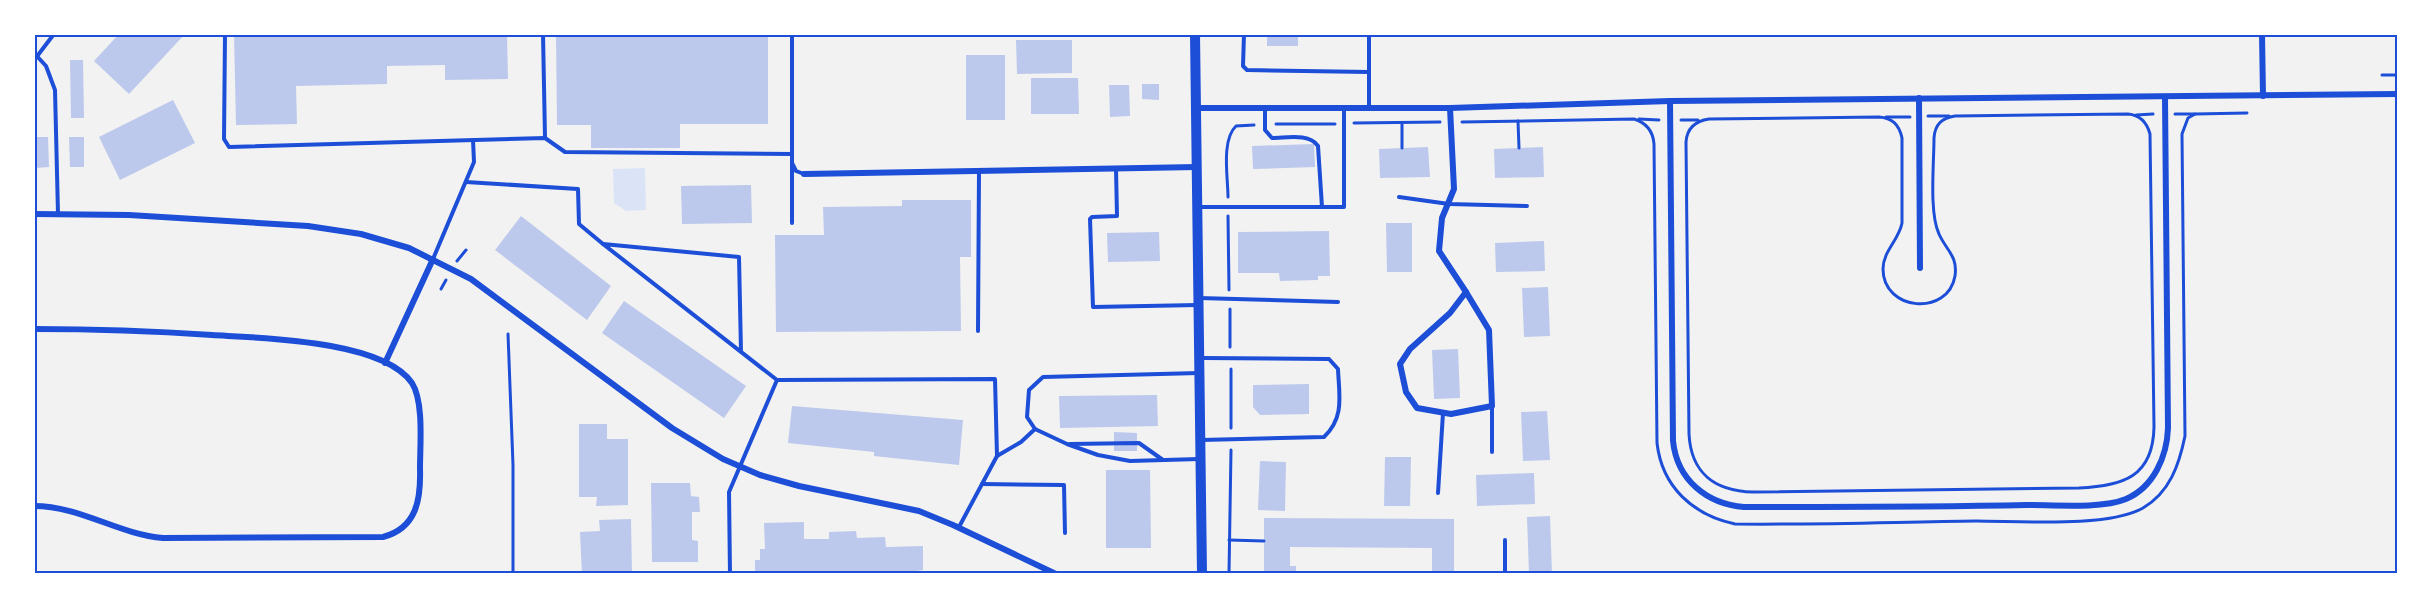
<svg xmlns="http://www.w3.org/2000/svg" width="2432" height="608" viewBox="0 0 2432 608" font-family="'Crimson Pro',serif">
<rect width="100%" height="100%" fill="#f2f2f2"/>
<path fill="#dbe4f7" d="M645,168L646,210L626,211L614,203L613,169Z"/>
<g fill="#bdc9ec">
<path d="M119,34H185L129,94L94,61Z"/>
<path d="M234,34H507L508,79L445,80V65L387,66V84L296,86L297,124L236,125Z"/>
<path d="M556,34H768V124H680V148H591V125H557Z"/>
<rect x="1267" y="34" width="31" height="12"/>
<path d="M1016,40H1072V73L1017,74Z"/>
<rect x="966" y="55" width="39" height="65"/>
<path d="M70,60H83L84,118H71Z"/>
<path d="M1031,78H1078L1079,114H1031Z"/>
<path d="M1142,84H1159V100L1142,99Z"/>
<path d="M1109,85H1129L1130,116L1110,117Z"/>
<path d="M173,100L195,143L120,180L99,137Z"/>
<path d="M34,137H48L49,167L35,168Z"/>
<path d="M69,137H84V167H70Z"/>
<path d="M1314,144L1315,167L1253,169L1252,146Z"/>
<path d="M1428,147L1430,177L1380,178L1379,149Z"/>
<path d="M1543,147L1544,177L1495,178L1494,149Z"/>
<path d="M751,185L752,223L682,224L681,186Z"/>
<path d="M902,200H971V257H960L961,331L776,332L775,235H824L823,207L902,206Z"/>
<path d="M521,216L611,286L587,320L495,250Z"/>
<path d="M1386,223H1412V272H1387Z"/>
<path d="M1329,231L1330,276H1318V280L1280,281L1279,273H1238V232Z"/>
<path d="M1159,232L1160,261L1108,262L1107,233Z"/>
<path d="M1544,241L1545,271L1496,272L1495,243Z"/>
<path d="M1548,287L1550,336L1524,337L1522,288Z"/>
<path d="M624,301L746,386L724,418L602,333Z"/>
<path d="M1458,349L1460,398L1434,399L1432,350Z"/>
<path d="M1309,384V414L1260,415L1253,407V385Z"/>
<path d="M1157,395L1158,426L1060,428L1059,396Z"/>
<path d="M792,406L963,420L959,465L874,456V452L788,443Z"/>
<path d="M1547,411L1550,460L1523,461L1521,412Z"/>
<path d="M579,424H607V439H628V505L596,506L597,497H579Z"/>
<path d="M1114,432L1137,433V451H1114Z"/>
<path d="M1385,457H1411L1410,506H1384Z"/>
<path d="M1260,461L1286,462L1285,511L1258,510Z"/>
<path d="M1106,470H1150L1151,548H1106Z"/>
<path d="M1534,473L1535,504L1477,506L1476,475Z"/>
<path d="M651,483H690L691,496L699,497L700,512H692V540L698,541V562H652Z"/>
<path d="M1550,516L1552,574H1529L1527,517Z"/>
<path d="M1264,518L1454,519V574H1432V548L1290,547V566H1296V574H1264Z"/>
<path d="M631,519L632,574H582L580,532L600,531L599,520Z"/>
<path d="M804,522V539H829V532L856,531L857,538L885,537L886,547L923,546V570L916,571V574H755V560H760V549H765L764,523Z"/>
</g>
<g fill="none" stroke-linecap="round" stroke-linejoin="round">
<g stroke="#1d4ed8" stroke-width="3">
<path d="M2382,75H2398"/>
<path d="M2128,114C2140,115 2147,123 2150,134L2154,427C2153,477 2123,486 2079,488L1753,492C1715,491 1691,473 1689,434L1686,142C1687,128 1695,121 1709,119L1879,117C1892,118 1899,124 1902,138V223C1899,240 1883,251 1883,269C1883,311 1948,317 1955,276C1958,256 1946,250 1939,234C1929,213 1934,163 1934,138C1935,124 1942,118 1955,116Z"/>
<path d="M2175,114H2195"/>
<path d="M2136,115L2153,114"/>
<path d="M1928,116H1949"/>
<path d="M1886,117H1910"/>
<path d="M1639,119L1659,120"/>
<path d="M1681,120H1698"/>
<path d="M1518,121L1519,148"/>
<path d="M1462,122L1634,119C1647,123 1653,131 1654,144L1657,443C1662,487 1693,515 1735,524C1815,525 1896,522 1976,521C2019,521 2108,528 2143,508C2170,492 2179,465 2185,436L2182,134L2188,118L2195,114L2247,113"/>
<path d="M1354,123L1440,122"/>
<path d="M1402,123V148"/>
<path d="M1276,124H1335"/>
<path d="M1228,197C1228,178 1221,140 1236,126L1254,125"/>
<path d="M1228,216L1229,290"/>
<path d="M457,261L466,250"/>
<path d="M441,289L446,280"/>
<path d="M1230,309V347"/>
<path d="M508,334L513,465V574"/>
<path d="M1231,369V428"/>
<path d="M1229,540L1264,541"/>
<path d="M1229,574L1231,450"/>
</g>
<g stroke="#1d4ed8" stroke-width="4">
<path d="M225,34L224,139L229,147L545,138L565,152L792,154"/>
<path d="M543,34L545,138"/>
<path d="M792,34V163L796,171L804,174"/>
<path d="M1244,34L1243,66L1247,70L1369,72V107"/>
<path d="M34,53L46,66L55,90L58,214"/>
<path d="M38,55L54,34"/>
<path d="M1369,72V34"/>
<path d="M1265,108V130L1272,138C1287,138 1309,133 1318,146L1322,207"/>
<path d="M792,164V223"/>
<path d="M1116,169L1117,216L1092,217L1090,219L1093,307L1198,305"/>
<path d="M466,182L578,189L579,224L603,244"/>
<path d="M1399,197L1449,204L1527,206"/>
<path d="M1199,207H1344V108"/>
<path d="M433,259L474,162L473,140"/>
<path d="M1199,298L1338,302"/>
<path d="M978,331L979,171"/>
<path d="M741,352L739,257L603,244L777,380"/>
<path d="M1492,406V452"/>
<path d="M1201,440L1324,437C1345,417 1339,395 1338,369L1329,359L1202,358"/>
<path d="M1070,444L1139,443L1163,460"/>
<path d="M1199,459L1130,461L1098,455L1067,444L1035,429L1027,417L1029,390L1043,377L1199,373"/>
<path d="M982,484L1064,485L1065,533"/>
<path d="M1438,493L1443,413"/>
<path d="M959,527L997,456L1021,442L1035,429"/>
<path d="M730,574L729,492L777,380L995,379L997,456"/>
<path d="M1505,574V540"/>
</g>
<g stroke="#1d4ed8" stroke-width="6">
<path d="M2262,34L2263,96"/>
<path d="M1919,98L1920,268"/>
<path d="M1670,101L1673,441C1677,480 1707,504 1744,507C1838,507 1933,507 2027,505C2054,505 2102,509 2126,499C2154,487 2167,456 2168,428L2165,97"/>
<path d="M1196,108H1450L1670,101L2398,94"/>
<path d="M1450,108L1454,189L1442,218L1439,251L1466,292"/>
<path d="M804,174L1197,167"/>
<path d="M34,214L129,215L308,226L361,234L409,248L471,279L672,428L723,459L760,475L799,486L919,511L953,525L1056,574"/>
<path d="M1466,292L1489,330L1492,406L1451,414L1417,408L1406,392L1400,364L1410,349L1450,313Z"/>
<path d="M34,329C94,329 153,331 212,335C260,338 383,340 412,383C424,402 420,445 420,468C421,499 417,528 383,537L163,538C118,534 80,506 34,506"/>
<path d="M385,363L433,259"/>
</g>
<path stroke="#1d4ed8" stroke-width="10" d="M1195,34L1202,574"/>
</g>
<rect width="2432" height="608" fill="none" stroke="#ffffff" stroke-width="72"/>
<rect x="36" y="36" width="2360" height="536" fill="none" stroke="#1d4ed8" stroke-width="2"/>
</svg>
